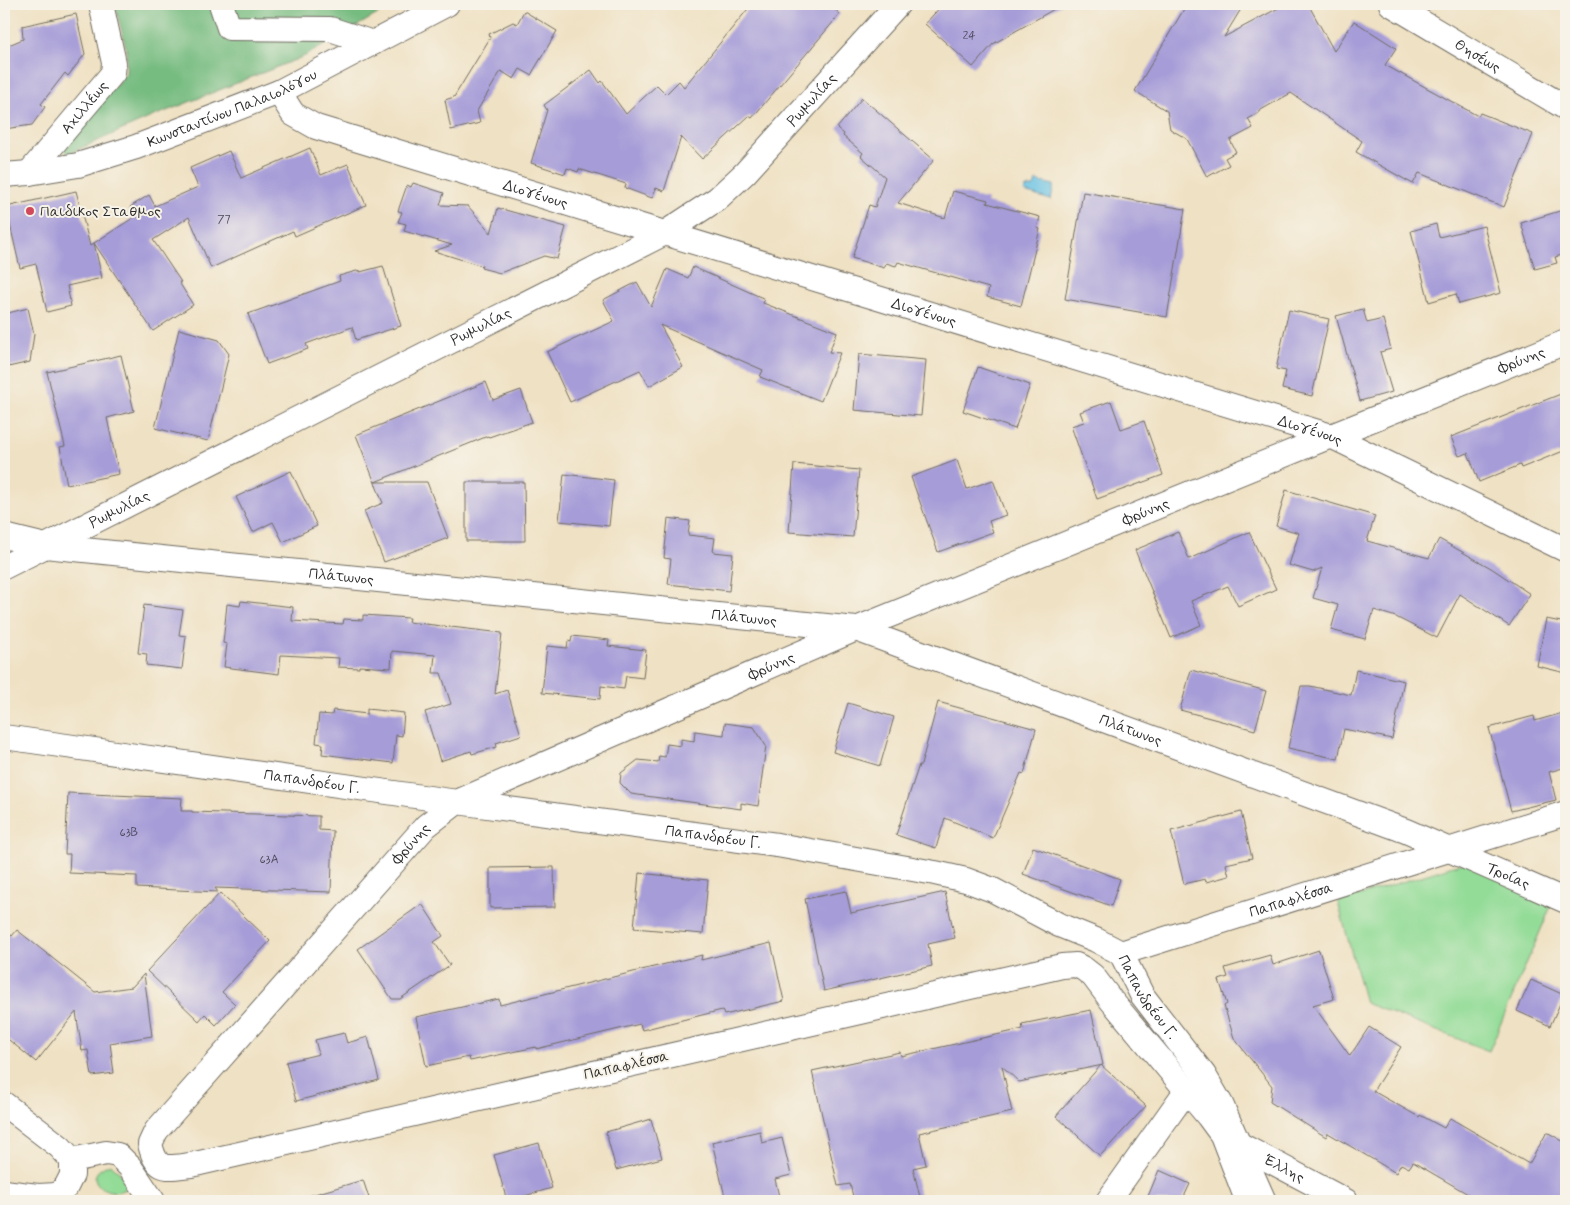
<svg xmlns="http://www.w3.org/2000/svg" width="1570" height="1205" viewBox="0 0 1570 1205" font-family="Mynerve,sans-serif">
<rect width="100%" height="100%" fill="#f7f3e8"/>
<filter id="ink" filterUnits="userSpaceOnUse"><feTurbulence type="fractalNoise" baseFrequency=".02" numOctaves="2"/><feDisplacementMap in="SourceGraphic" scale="10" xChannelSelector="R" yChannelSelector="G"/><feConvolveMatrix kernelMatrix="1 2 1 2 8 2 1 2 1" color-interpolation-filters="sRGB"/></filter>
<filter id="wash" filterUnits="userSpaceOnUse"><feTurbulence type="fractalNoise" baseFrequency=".0096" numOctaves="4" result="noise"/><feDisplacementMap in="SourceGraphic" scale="20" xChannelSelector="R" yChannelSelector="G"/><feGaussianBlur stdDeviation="1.12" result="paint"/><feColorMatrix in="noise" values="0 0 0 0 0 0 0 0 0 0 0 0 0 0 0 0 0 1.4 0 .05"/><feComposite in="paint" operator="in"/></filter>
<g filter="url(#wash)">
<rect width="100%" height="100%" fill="#efe1c3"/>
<g fill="#93dc97" stroke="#5f8461">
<path d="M1466,862L1551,906L1489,1051L1365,1003L1338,902Z"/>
<path d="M111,1164L130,1184C116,1205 72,1177 111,1164Z"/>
</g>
<path fill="#76bc80" stroke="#507456" d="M115,4H395L305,56L149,118L68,154L62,146L126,73L127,52Z"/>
<path fill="#66c1e3" stroke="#487687" d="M1036,181L1054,185L1051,200L1024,192L1025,189L1029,187H1034Z"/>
<g id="blocks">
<g fill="#a69cd8">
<path d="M752,4H829L840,14L752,118L749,116L702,159L681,137L664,191L656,188L652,198L625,188L626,184L579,169L578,172L567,168L565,174L531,163L547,110L544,105L591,70L600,83L602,81L626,114L657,85L666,94L679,81L684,87Z"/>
<path d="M943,4H1063L993,44L973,67L925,24Z"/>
<path d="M1187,4H1244L1224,37L1286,4H1308L1334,51L1354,21L1396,48L1385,65L1478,116L1480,113L1533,134L1504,207L1419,173L1413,184L1356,152L1362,141L1291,93L1259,111V113L1248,119L1253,128L1230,140L1236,152L1225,158L1229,165L1207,177L1187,139L1170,129L1167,111L1135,91Z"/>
<path d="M524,11L557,31L531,75L520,69L514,79L501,71L477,111L480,123L451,130L445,100L454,97L490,38L489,34L513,22L517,24Z"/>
<path d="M76,14L85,54L68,76L65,73L41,104L45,107L32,125L4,129V47L23,39L22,26Z"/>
<path d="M862,98L934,160L898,203L945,218L953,191L988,200L987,203L1040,217L1037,228L1040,229L1021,306L987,297L989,288L898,262L896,266L886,263L884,268L852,258L869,205L875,207L885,177L861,156L863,153L843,136L844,134L837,128Z"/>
<path d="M310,148L321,175L348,164L366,205L295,236L293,231L211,268L189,217L153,240L181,282H179L193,305L153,331L94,243L136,216L130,207L149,195L155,206L198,187L190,168L229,151L241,178Z"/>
<path d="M413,183L444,193L440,205L468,206L491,233L498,208L566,227L557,259L544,256L500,273L481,268L482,266L434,251L452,245L404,231L406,224L398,222L402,212L398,211L407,185L411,187Z"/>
<path d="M76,191L90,246L94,243L102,278L67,286L71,306L47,312L36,264L20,268L6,207Z"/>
<path d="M1083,192L1185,209L1167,317L1065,299Z"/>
<path d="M1566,209V254L1555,257L1557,263L1535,269L1521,223Z"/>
<path d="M1436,224L1439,237L1484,226L1501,293L1459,304L1456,294L1429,302L1411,231Z"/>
<path d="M383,266L401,326L356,340L352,327L306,344L308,349L267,364L248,314L340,281L339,276L360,270V272Z"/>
<path d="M693,267L765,299L763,303L837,332L829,352L840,353L821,401L760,377L763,370L660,325L683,367L649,386L640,370L570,402L547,352L614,321L603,300L637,282L651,307L667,269L688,278Z"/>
<path d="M28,308L34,334L30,362L4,368V314Z"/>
<path d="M1363,309L1367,323L1383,319L1391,349L1380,352L1392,392L1360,401L1336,316Z"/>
<path d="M1289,310L1329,319L1312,396L1282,389L1286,371L1276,369Z"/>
<path d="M179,329L219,340L229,354L208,441L155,428Z"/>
<path d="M859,354L926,360L921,416L854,410Z"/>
<path d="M121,355L134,411L107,418L119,474L67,485L60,447L65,446L47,372Z"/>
<path d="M978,367L1030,385L1015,429L963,411Z"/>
<path d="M486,382L493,400L521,390L532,422L489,437L488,436L375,482H427L448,538L384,562L364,511L383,503L356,435Z"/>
<path d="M1566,392V450L1521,468L1520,465L1479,482L1468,453L1459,456L1451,437Z"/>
<path d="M1111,401L1121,429L1144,421L1163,475L1097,499L1071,426L1084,422L1080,412Z"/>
<path d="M957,460L967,489L993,480L1006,515L989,521L993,532L938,552L911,477Z"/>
<path d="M794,464L859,470L853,537L789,532Z"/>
<path d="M291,471L317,526L283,542L273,522L253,532L236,497Z"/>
<path d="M564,474L614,480L609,526L559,521Z"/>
<path d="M466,482H524L525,541H466Z"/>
<path d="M1286,490L1375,516L1367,541L1429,558L1439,539L1491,568L1530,594L1509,626L1460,594L1437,638L1396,617L1374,610L1365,639L1331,630L1338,605L1313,598L1322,568L1313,572L1289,565L1299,533L1276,526Z"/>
<path d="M668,518L690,521L688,535L715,538L713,552L733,554L729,591L668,584L671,559L664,558Z"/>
<path d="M1178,532L1189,559L1249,532L1276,589L1238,606L1228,586L1191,601L1201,625L1171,638L1135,550Z"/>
<path d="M241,601L293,607L292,621L343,624L344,619L363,620V615L409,618L408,622L502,633L495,694L507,690L521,735L496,743L497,747L472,754L471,751L440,761L425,712L451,704L441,673H433L435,655L392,651L391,668L359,666V668L338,667L339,658L281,655L279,674L224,667L227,644L223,643L227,604L240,606Z"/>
<path d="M144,605L183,610L179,635L186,636L182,669L146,665L147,654L138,653Z"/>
<path d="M1546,619L1566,623V673L1537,666Z"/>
<path d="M572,636L609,640L608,646L646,650L643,678L626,676L624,689L601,686L600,699L542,693L547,646L567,648L568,641L571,642Z"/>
<path d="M1191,670L1266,691L1255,730L1180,710Z"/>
<path d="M1356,670L1404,681L1392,739L1344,729L1338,759L1288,748L1301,686H1310L1351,695Z"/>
<path d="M938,702L1036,729L1024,774L1021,773L993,838L945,818L936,848L896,835L919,765H921Z"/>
<path d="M848,703L894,717L880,766L833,752Z"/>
<path d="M367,709L404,713L402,736L396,735L393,763L322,754L323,744L316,743L319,714L332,715L333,710L367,714Z"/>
<path d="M1566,712V767L1549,772L1556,800L1511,811L1489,728L1534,716L1535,721Z"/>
<path d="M725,723L754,727L766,746L758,806L741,803V809L631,794L620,783L621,773L638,760L658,762L659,756L665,757L667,744L681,746V739L694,741L695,731L724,735Z"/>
<path d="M68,793L182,798L181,811H192V812L319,816V830L333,831L331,892L215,888L218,892L137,888V876L69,873L70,854H65Z"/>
<path d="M1241,812L1252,858L1226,864L1229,876L1206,882L1205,879L1184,884L1171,831Z"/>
<path d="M1033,847L1120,879L1111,906L1023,874Z"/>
<path d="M554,867L555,907L490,908V868Z"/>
<path d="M639,873L708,880L703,934L634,928Z"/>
<path d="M846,891L851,913L945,892L955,938L928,944L932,966L824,991L805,899Z"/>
<path d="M220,893L270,941L222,992L235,1004L216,1025L205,1014L199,1021L147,971Z"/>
<path d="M422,904L443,936L434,942L450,965L400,999H392L358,949Z"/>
<path d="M4,930L12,936L17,930L95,992L132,987L144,974L152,1036L110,1043L114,1073L92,1076L88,1050L82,1051L76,1012L36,1062L4,1036Z"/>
<path d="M771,943L784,1001L724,1015L722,1010L642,1030L640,1024L536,1049V1047L470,1061L469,1057L426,1066L416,1017L499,999L500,1005L702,955L701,960Z"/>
<path d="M1319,950L1334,999L1313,1005L1350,1056L1369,1027L1401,1047L1373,1091L1419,1117L1420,1115L1444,1128L1450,1118L1529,1164L1547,1132L1566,1143V1201H1480L1413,1162L1409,1168L1401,1164L1396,1173L1328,1133L1326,1137L1270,1102L1272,1086L1234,1038L1224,1006L1227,1004L1219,980L1228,977L1225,968L1270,955L1273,965Z"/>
<path d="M1531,980L1564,995L1550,1026L1517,1011Z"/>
<path d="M1091,1010L1103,1065L1019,1082L1002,1066L1012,1112L919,1133L926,1165L913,1168L920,1197L901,1201H854L850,1184L838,1186L812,1071L900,1052L901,1056L1023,1029L1022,1024Z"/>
<path d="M344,1033L347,1043L368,1037L379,1080L296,1101L286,1062L319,1054L315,1040Z"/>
<path d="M1101,1065L1146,1106L1100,1156L1056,1116Z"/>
<path d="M651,1119L662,1158L616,1170L606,1132Z"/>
<path d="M760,1131L762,1143L782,1138L791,1175L775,1179L780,1201H726L712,1142Z"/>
<path d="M539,1143L552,1188L507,1201L494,1155Z"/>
<path d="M1159,1170L1190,1184L1182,1201H1146Z"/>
<path d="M363,1180L370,1201H309L308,1196Z"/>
</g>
</g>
</g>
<g filter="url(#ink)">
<use href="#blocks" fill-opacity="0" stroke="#706b60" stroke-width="1"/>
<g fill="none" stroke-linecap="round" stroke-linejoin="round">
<defs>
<g id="minor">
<path d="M221,4L229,28L330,29L373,43"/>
<path id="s1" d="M1391,4L1566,108"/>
<path id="s2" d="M279,92L293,114L316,127L1331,436L1566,550"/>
<path id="s3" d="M29,173L113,73L114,63L101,4"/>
<path id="s4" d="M4,175L29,173L78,165L136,147L279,92L447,4"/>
<path id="s5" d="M4,536L45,546L856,629L1406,831L1566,901"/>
<path id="s6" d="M4,567L665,233L717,199L745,173L898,4"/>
<path id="s7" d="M4,737L457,802L777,845L935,873L966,880L993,890L1059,925L1096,940L1121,953L1142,995L1204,1075L1221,1104L1264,1201"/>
<path id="s8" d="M1121,953L1566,813"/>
<path d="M4,1104L60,1147L72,1160"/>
<path id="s9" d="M1235,1142L1346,1201"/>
<path d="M72,1160L106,1153L118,1155L130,1167L153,1201"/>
<path d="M4,1192L38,1196L57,1195L66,1187L72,1175V1160"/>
<path d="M1108,1201L1186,1091"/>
<path id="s10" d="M1246,1201L1244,1192L1222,1135L1208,1116L1111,1000L1093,976L1084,969L1076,965L1062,966L191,1165C165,1168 157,1172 150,1144L156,1131L426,826L457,802L856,629L1331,436L1566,342"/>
</g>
</defs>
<use href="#minor" stroke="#706b60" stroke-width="26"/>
<use href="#minor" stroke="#fff" stroke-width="24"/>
</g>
</g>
<circle fill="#d1495b" stroke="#f7f3e8" stroke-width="2" cx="30" cy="211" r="5"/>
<g text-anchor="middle" stroke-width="4" stroke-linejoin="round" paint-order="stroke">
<g font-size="12" fill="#4a4756">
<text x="969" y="39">24</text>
<text x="224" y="223">77</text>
<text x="129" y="836">63Β</text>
<text x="269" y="863">63Α</text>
</g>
<g font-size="15" fill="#2b2b2b" stroke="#f7f3e8">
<text dy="5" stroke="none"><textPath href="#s1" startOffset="101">Θησέως</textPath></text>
<text dy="5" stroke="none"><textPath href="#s6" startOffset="940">Ρωμυλίας</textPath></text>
<text dy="5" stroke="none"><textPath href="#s4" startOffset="239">Κωνσταντίνου Παλαιολόγου</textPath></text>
<text dy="5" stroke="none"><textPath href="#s3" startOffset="86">Αχιλλέως</textPath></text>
<text dy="5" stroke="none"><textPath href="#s2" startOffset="282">Διογένους</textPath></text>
<text dy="5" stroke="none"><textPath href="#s2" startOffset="688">Διογένους</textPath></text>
<text dy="5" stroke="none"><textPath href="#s6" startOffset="534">Ρωμυλίας</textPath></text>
<text dy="5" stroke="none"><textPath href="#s10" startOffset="2871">Φρύνης</textPath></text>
<text dy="5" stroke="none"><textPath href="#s2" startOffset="1092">Διογένους</textPath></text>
<text dy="5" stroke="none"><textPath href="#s6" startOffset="129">Ρωμυλίας</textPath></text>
<text dy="5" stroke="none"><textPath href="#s10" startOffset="2466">Φρύνης</textPath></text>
<text dy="5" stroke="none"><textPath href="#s5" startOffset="340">Πλάτωνος</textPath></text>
<text dy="5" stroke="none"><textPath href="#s5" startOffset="745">Πλάτωνος</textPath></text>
<text dy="5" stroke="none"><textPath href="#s10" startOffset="2061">Φρύνης</textPath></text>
<text dy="5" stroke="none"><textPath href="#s5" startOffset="1150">Πλάτωνος</textPath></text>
<text dy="5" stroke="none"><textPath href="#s7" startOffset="311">Παπανδρέου Γ.</textPath></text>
<text dy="5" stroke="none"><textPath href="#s7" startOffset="716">Παπανδρέου Γ.</textPath></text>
<text dy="5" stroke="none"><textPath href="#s10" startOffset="1656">Φρύνης</textPath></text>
<text dy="5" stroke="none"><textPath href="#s5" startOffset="1555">Τροίας</textPath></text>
<text dy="5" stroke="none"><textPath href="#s8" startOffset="178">Παπαφλέσσα</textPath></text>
<text dy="5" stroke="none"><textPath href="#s7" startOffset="1196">Παπανδρέου Γ.</textPath></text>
<text transform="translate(626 1065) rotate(-13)" y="5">Παπαφλέσσα</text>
<text dy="5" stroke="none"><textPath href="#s9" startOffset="56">Έλλης</textPath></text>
</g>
<g font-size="15" fill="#2b2b2b" stroke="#f7f3e8" text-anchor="start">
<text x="40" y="216">Παιδικος Σταθμος</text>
</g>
</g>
<rect width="1570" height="1205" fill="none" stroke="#f7f3e8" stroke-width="20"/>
</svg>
